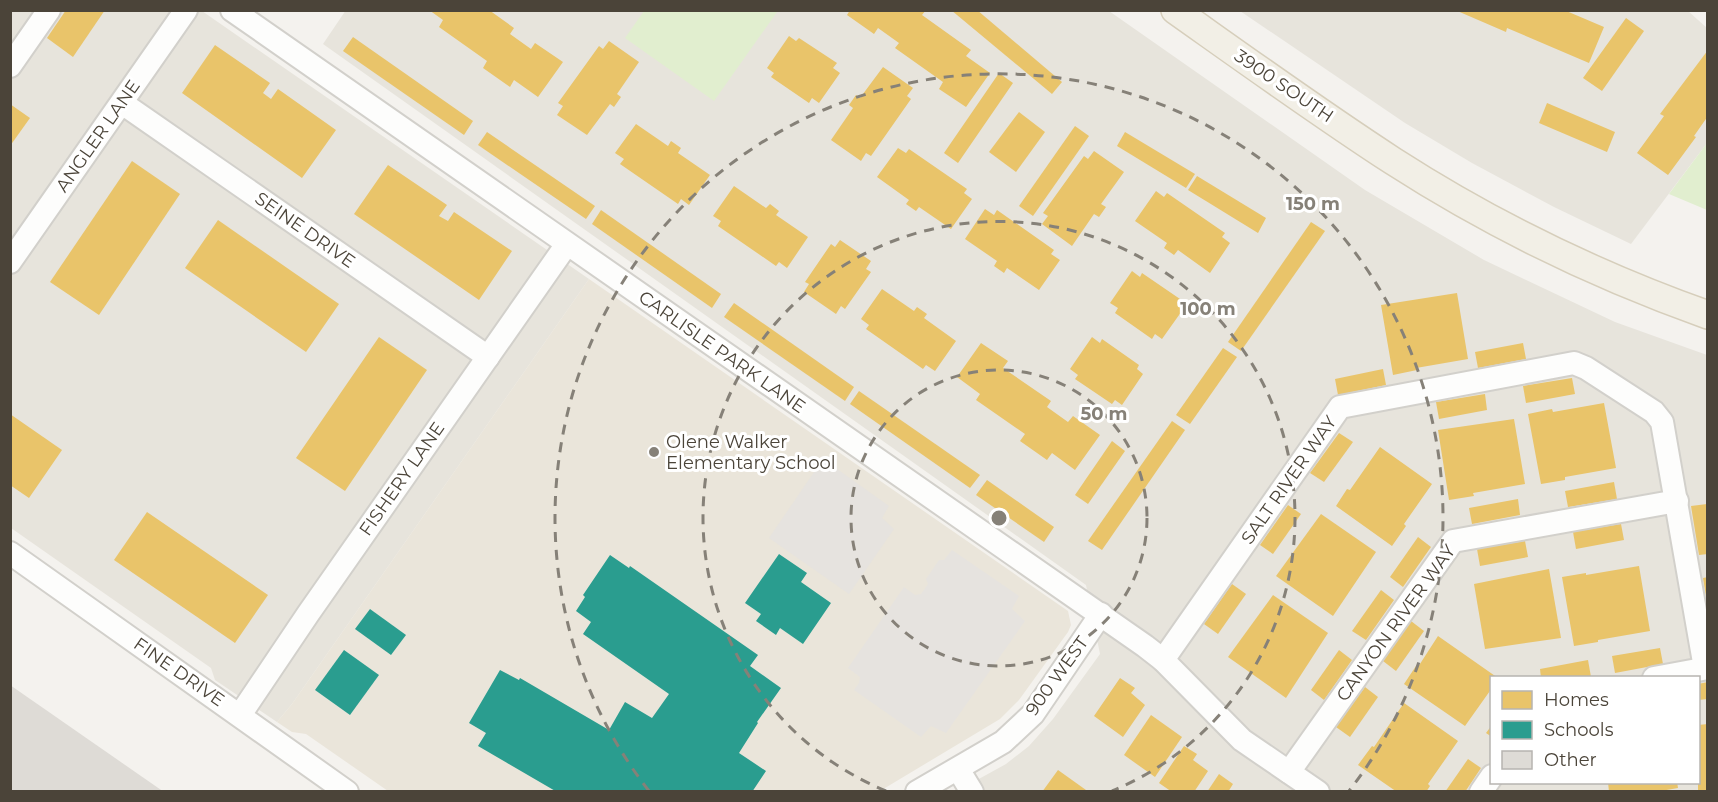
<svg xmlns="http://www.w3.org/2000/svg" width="1718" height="802" viewBox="0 0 1718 802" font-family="Montserrat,sans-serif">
<rect width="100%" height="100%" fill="#f4f2ee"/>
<g fill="#e7e4dc" fill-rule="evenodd">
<path d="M346,10L1109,11L1365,190L1484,260L1615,322L1707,355V791H957L1006,764L1029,746L1053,719L1100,654L1086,585L323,44ZM1492,678H1698V782H1492Z"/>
<path d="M11,11H202L589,279L292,704L277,722L215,680L211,668L11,528Z"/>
<path d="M1240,11H1688L1707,28V143L1631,244L1554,207L1472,163L1405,123Z"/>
</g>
<path fill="#eae5da" d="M589,279L1068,611L1071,625L1068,632L1019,700L1000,719L880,791H388L306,734L292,732L277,722L292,704Z"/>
<g fill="#e1eecf">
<path d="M775,11L777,12L714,101L625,38L644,11Z"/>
<path d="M1707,143V210L1669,194Z"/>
</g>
<g fill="#e6e3df">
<path d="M823,459L889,506L882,518L894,529L849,594L769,538Z"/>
<path d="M952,550L1019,596L1012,609L1025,621L946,733L931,726L921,737L854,690L859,683L860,677L848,668L904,587L915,595L921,594L928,584L926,579L939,560H944Z"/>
</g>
<g fill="#e9c46a">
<path d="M66,10H105L73,57L47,38Z"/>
<path d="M429,10H489L514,28L510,34L531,49L535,43L563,62L538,97L514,80L510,87L483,68L487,61L439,27L443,20Z"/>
<path d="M850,10H926L922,15L971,50L966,56L990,73L966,107L939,89L943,82L895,48L899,43L878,28L874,34L847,15Z"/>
<path d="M951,10H977L1062,82L1052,94Z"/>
<path d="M1455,10H1564L1604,27L1589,63L1507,28L1506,32Z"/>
<path d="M1626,18L1644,31L1602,91L1583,78Z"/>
<path d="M789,36L796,41L799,38L837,63L833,68L840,73L819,103L812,98L809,103L771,77L774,73L767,68Z"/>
<path d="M353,37L473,121L464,135L343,51Z"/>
<path d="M609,41L639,62L617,94L621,97L614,107L610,104L587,135L557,115L563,106L558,103L599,46L603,49Z"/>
<path d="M215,45L270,83L263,93L271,99L278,89L336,130L302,178L182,93Z"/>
<path d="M1708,50V116L1694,136L1696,137L1668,175L1637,153L1664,116L1660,114Z"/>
<path d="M883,67L913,88L907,96L911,99L871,156L866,153L861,161L831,140L853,108L849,105L856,95L860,98Z"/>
<path d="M999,73L1013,83L958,163L944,153Z"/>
<path d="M1547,103L1615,132L1607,152L1539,123Z"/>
<path d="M10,104L30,118L10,146Z"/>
<path d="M1019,112L1045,132L1016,172L989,152Z"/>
<path d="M636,124L668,146L671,141L681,148L678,153L710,175L689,205L681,199L678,204L620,164L624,159L615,153Z"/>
<path d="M1075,126L1089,136L1033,216L1019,206Z"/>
<path d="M487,132L595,206L586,219L478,145Z"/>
<path d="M1125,132L1195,174L1186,188L1117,146Z"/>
<path d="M898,148L906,153L909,149L967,189L964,193L972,199L951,229L919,207L916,211L906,204L909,200L877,177Z"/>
<path d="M1094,151L1124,172L1101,204L1106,207L1099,217L1094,214L1072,246L1042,224L1048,216L1043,213L1084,156L1088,159Z"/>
<path d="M132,161L180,194L99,315L50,282Z"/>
<path d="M388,165L447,205L439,216L448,221L454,212L512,251L479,300L354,214Z"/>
<path d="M1197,176L1266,218L1258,233L1188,190Z"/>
<path d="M734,186L766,208L770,204L779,211L776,215L808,237L787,268L779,262L776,266L718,226L721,221L713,216Z"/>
<path d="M1156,191L1164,197L1167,193L1225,233L1222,237L1230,243L1210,273L1178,250L1174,255L1164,248L1167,243L1135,221Z"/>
<path d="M985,209L994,215L997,210L1054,250L1051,254L1060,260L1039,290L1007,268L1004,273L994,266L997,261L965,239Z"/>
<path d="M601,210L721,294L712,308L592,224Z"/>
<path d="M218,220L339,304L306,352L185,268Z"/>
<path d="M1311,222L1325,231L1241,351L1228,342Z"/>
<path d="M840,240L871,261L866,269L871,272L845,309L841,306L836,314L804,292L809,284L805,282L831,244L835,247Z"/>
<path d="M1132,271L1140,277L1142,273L1180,299L1177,303L1184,308L1162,339L1155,334L1152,339L1115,313L1118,308L1110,303Z"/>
<path d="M882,289L914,311L917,307L927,314L924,318L956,341L935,371L926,365L923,369L866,329L869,325L861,319Z"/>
<path d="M1457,293L1468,359L1416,368L1417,370L1393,375L1381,305Z"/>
<path d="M734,303L854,387L845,401L724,317Z"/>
<path d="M379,337L427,370L345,491L296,458Z"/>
<path d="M1092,337L1100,343L1102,339L1139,365L1137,369L1143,374L1122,405L1115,400L1112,404L1075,379L1078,375L1070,369Z"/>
<path d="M981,343L1008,361L1003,368L1051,401L1047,407L1068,422L1073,416L1100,435L1075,470L1052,453L1047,460L1020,441L1025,434L976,400L980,394L957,377Z"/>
<path d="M1523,343L1526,359L1478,368L1475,352Z"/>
<path d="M1223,348L1237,357L1190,424L1176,415Z"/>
<path d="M1383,369L1386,385L1338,395L1335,379Z"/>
<path d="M1572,378L1575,394L1526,403L1523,386Z"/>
<path d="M859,391L980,475L970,488L850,404Z"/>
<path d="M1485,394L1487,410L1439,419L1436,402Z"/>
<path d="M1604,403L1616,468L1565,477V480L1541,484L1528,414L1552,409L1553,412Z"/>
<path d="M10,414L62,450L29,498L10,485Z"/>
<path d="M1514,419L1525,484L1473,493L1474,496L1449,500L1438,430Z"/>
<path d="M1172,421L1185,430L1102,550L1088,541Z"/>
<path d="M1339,433L1353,442L1324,482L1310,473Z"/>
<path d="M1112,441L1125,451L1088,504L1075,495Z"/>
<path d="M1380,447L1432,484L1404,524L1406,526L1392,546L1336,506L1347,489L1350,490Z"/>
<path d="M987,480L1054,527L1044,542L976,495Z"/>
<path d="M1614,482L1617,499L1568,507L1565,491Z"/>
<path d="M1518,499L1520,515L1472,524L1469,508Z"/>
<path d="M1707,504L1708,554L1699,555L1691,506Z"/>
<path d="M1288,505L1301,514L1273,554L1260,545Z"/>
<path d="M147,512L268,595L235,643L114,560Z"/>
<path d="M1321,514L1376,552L1333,616L1276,576Z"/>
<path d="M1621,524L1624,540L1576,549L1573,532Z"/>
<path d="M1418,537L1431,547L1403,587L1390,577Z"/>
<path d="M1525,541L1528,557L1480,566L1477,549Z"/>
<path d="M1639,566L1650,631L1598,640V642L1574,646L1562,577L1586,573V575Z"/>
<path d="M1549,569L1561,638L1485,649L1474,584Z"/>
<path d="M1708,577V596H1706L1703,578Z"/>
<path d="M1232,584L1246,594L1218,634L1204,624Z"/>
<path d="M1381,590L1394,600L1366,640L1352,631Z"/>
<path d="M1273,595L1328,633L1286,698L1228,657Z"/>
<path d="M1411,621L1424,631L1396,671L1383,661Z"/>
<path d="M1438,636L1498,678H1492V688L1465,726L1404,684L1416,666L1418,667Z"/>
<path d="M1660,648L1663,664L1615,673L1612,656Z"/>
<path d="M1339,650L1352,660L1324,700L1311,690Z"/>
<path d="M1588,660L1591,677L1541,678L1540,669Z"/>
<path d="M1120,678L1135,688L1131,693L1145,705L1123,737L1094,716Z"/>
<path d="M1708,682V699L1698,700V684Z"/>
<path d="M1365,687L1378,697L1350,737L1336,727Z"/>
<path d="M1404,703L1458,741L1428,784L1430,786L1426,792H1397L1358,765L1372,746L1374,747Z"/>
<path d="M1151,715L1182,737L1155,777L1124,755Z"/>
<path d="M1708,724V792H1698V725Z"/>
<path d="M1492,725V737L1486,733Z"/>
<path d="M1184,746L1197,754L1193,760L1208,771L1194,792H1172L1159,783Z"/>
<path d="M1468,759L1481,768L1465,792H1445Z"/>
<path d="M1058,770L1086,790L1085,792H1042Z"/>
<path d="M1219,774L1233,784L1228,792H1207Z"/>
<path d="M1608,782H1677L1678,788L1655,792H1609Z"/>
</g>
<g fill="#2a9d8f">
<path d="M779,554L807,573L801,582L831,603L803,644L780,628L776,635L756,621L761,614L745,603Z"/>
<path d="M610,555L629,568L630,566L758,655L750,666L781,688L757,722L758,723L739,753L766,771L752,792H557L478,746L486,733L469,723L500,670L519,680L520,678L609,730L625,702L652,718L669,694L583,634L591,622L576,611L585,597L583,595Z"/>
<path d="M370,609L406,635L391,655L355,629Z"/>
<path d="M344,650L379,675L350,715L315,690Z"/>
</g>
<path fill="#dedbd6" d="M10,685L164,792H10Z"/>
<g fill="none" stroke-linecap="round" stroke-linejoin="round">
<defs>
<g id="minor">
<path d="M232,10L1145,646L1163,660L1242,740L1318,792"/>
<path d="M10,66L49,10"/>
<path d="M122,103L488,357"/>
<path d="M10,262L186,10"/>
<path d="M10,553L347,792"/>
<path d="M1163,660L1340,407L1574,363L1586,368L1654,412L1662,422L1705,668"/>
<path d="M1654,678L1708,668"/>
<path d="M240,715L308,614L567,244"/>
<path d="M958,769L972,792"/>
<path d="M1289,772L1453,541L1677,501"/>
<path d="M917,792L1003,742L1033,714L1101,614"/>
<path d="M1481,792L1492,776"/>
</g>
<path id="major" d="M1175,10C1247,61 1319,113 1393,161C1491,224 1598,276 1708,315"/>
</defs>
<use href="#minor" stroke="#d2d0cb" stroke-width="26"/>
<use href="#major" stroke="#d6cebb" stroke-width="30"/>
<use href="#minor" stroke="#fdfdfc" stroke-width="22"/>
<use href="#major" stroke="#f2efe6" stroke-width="27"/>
</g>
<g fill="none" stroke="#868178" stroke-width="3" stroke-dasharray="10 8">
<circle cx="999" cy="518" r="148"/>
<path d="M886 791A296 296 0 1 1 1112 791"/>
<path d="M649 791A444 444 0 1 1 1349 791"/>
</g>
<circle fill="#868178" stroke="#fff" stroke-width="2" cx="654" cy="452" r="6"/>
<g text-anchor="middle" stroke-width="6" stroke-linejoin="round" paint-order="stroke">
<g font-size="18" fill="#4b4439" stroke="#fff">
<text transform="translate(1284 86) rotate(34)" y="6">3900 SOUTH</text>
<text transform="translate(98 136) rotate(-55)" y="6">ANGLER LANE</text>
<text transform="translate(305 230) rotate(35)" y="6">SEINE DRIVE</text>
<text transform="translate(722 352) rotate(35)" y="6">CARLISLE PARK LANE</text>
<text transform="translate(402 479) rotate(-55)" y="6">FISHERY LANE</text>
<text transform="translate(1289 480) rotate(-55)" y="6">SALT RIVER WAY</text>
<text transform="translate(1396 623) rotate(-54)" y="6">CANYON RIVER WAY</text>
<text transform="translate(179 672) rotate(35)" y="6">FINE DRIVE</text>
<text transform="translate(1057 676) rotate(-54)" y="6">900 WEST</text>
</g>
<g font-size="18" fill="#4b4439" stroke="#fff" text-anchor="start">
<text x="666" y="448">Olene Walker<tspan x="666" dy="21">Elementary School</tspan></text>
</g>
</g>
<circle cx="999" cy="518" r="9" fill="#868178" stroke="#fff" stroke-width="3"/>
<g font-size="18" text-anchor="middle" font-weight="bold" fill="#868178" stroke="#fff" stroke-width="6" stroke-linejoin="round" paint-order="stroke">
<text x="1313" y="210">150 m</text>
<text x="1208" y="315">100 m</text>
<text x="1104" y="420">50 m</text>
</g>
<rect width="1718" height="802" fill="none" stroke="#4b4439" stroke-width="24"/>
<rect x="1490" y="676" width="210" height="108" fill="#ffffff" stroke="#b7b4b0" stroke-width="1.5"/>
<rect x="1502" y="691" width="30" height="18" fill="#e9c46a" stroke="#b7b4b0" stroke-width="1.5"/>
<text x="1544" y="706" font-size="18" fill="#4b4439">Homes</text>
<rect x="1502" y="721" width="30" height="18" fill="#2a9d8f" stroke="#b7b4b0" stroke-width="1.5"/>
<text x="1544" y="736" font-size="18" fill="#4b4439">Schools</text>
<rect x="1502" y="751" width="30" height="18" fill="#dedbd6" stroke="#b7b4b0" stroke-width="1.5"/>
<text x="1544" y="766" font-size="18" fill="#4b4439">Other</text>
</svg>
